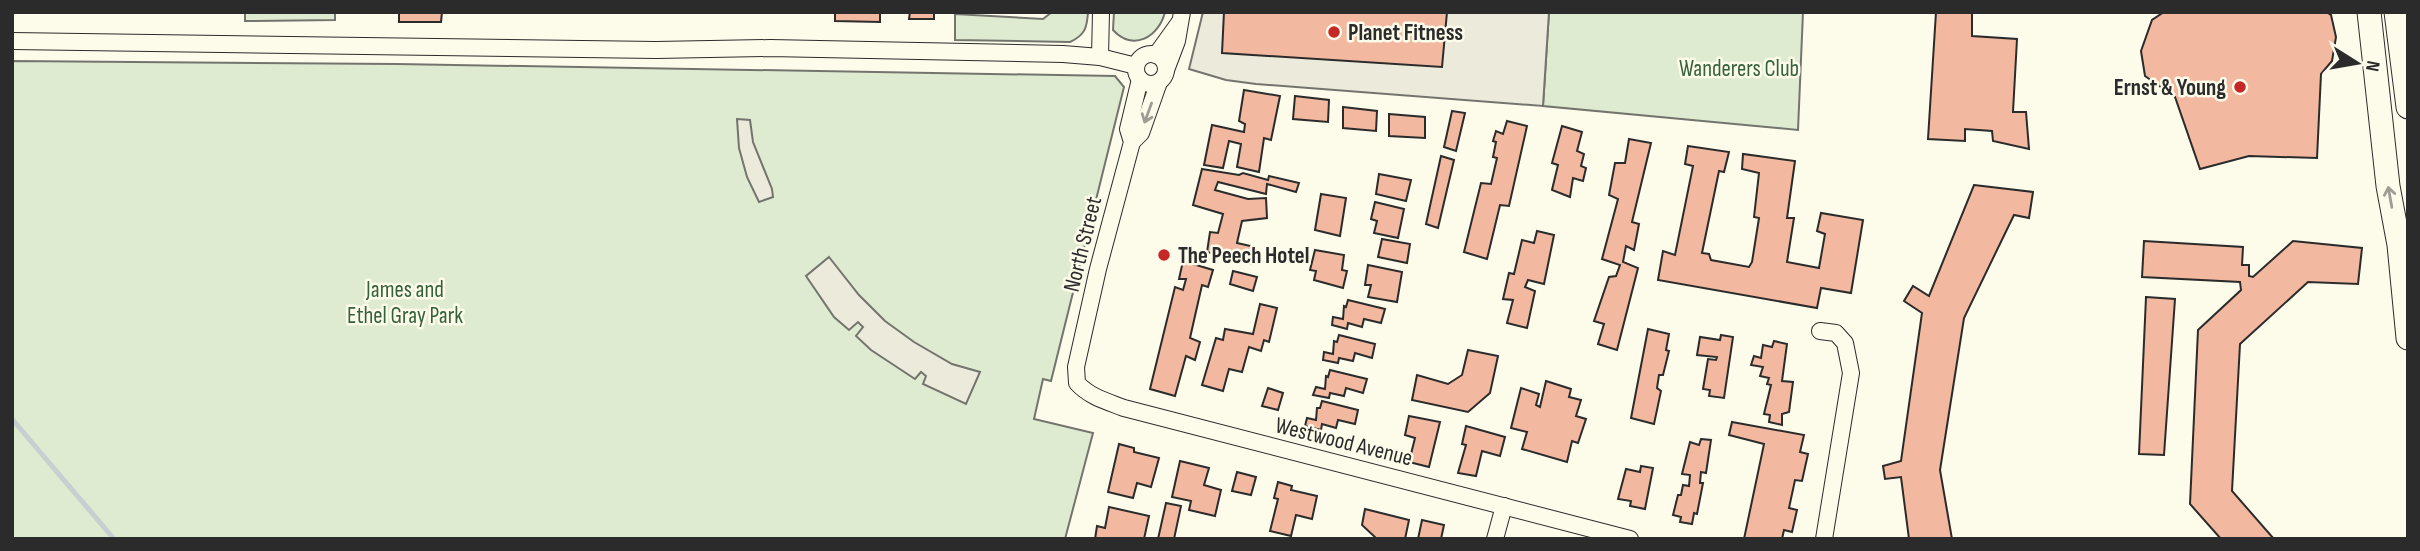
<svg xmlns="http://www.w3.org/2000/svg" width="2420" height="551" viewBox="0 0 2420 551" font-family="'Sofia Sans Condensed',sans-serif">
<rect width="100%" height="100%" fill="#fdfbea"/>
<g fill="#deebd1" stroke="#74746e" stroke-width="2">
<path d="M245,12H335V20L245,21Z"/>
<path d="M1052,12H1088C1087,28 1085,35 1070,42L955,40V14L1043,19Z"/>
<path d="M1114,12H1165C1159,37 1133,52 1113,30Z"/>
<path d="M1549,12H1803L1798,130L1543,106Z"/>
<path d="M12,61L397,64L1115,76L1124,87L1051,381L1043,379L1034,419L1093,433L1065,539H12Z"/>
</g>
<g fill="#eceadb" stroke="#74746e" stroke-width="2">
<path d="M1203,12H1549L1543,106L1256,84L1226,80L1189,69Z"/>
<path d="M737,119L750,120L753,142L772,189L773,197L759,202L747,177L739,148Z"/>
<path d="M829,257L859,295L885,321L914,342L952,364L980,372L966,404L923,384L926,376L921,372L915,379L871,350L856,336L863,327L858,322L849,330L834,317L806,276Z"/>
</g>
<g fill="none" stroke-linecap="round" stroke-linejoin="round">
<path stroke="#c7d0d0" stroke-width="5" d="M12,419L114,539"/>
</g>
<g fill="#f2b8a0" stroke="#2b2b2b" stroke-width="2">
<path d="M399,12H442L441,22H399Z"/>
<path d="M835,12H880V22L835,21Z"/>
<path d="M910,12H934V19H909Z"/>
<path d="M1224,12H1447L1442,67L1222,53Z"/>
<path d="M1936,12H1972V36L2017,39L2013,112H2026L2029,149L1993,141L1992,131L1965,129V141L1928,139Z"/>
<path d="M2164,12H2326L2331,15L2336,37L2332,61L2321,74L2317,158L2249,156L2200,169L2175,97L2145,76L2141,51L2152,20Z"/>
<path d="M1244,90L1280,96L1271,140L1264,138L1259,172L1237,167L1241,144L1229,141L1223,168L1204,165L1212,125L1244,132L1245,124L1239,121Z"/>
<path d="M1295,96L1329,100L1328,122L1293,119Z"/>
<path d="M1343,107L1377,111L1376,131L1343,128Z"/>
<path d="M1452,111L1465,113L1456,151L1444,147Z"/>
<path d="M1389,114L1425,117V138L1389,136Z"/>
<path d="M1507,121L1527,126L1509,206L1500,205L1487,259L1464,252L1481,183L1491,184L1497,158L1493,157L1496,142L1493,141L1496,131L1503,134Z"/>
<path d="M1562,126L1582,132L1577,151L1584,154L1581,166L1586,168L1583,181L1573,178L1570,197L1552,190L1558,165L1552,163Z"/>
<path d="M1629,139L1651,143L1632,222L1639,224L1634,250L1626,246L1623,262L1638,268L1617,350L1598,344L1604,324L1594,321L1609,277L1616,276L1620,265L1602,259L1618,199L1609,195L1615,163H1625Z"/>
<path d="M1688,146L1729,152L1724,172L1719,171L1702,253L1709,254L1711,260L1749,267L1752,262L1759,218L1754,217L1759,173L1742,169L1743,154L1795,161L1787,218H1794L1787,262L1819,268L1825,234L1817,231L1821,213L1863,220L1851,293L1821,288L1817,308L1658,280L1663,251L1675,255L1693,166L1685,164Z"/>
<path d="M1441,156L1454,160L1438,228L1426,224Z"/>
<path d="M1202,169L1239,175L1243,173L1268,180L1269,176L1299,183L1296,192L1267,184L1266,194L1218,182L1215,190L1248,199L1266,198L1267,218L1242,221L1237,243L1255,247L1252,264L1207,252L1210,232L1218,233L1223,214L1193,205Z"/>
<path d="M1379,174L1411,180L1406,201L1376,194Z"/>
<path d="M1974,185L2033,192L2029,218L2014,215L1964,318L1940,470L1952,539H1909L1901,477L1885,479L1883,466L1901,461L1922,313L1904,301L1913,286L1929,296Z"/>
<path d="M1321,194L1346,198L1340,236L1315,230Z"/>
<path d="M1375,202L1404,209L1398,238L1374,233L1377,221L1371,219Z"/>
<path d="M1537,231L1554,235L1544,284L1528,280L1525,287L1535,291L1527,328L1507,323L1513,300L1503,299L1509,273L1514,274L1522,240L1534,243Z"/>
<path d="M1382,239L1410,244L1407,263L1378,257Z"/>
<path d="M2144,241L2243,247L2242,265H2249V276L2253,277L2293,241L2362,248L2358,284L2308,282L2240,344L2232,491L2274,539H2221L2190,504L2198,330L2241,290L2240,282L2142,277Z"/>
<path d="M1315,250L1344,255L1342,270L1347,271L1343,288L1314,280L1316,271L1310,270Z"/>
<path d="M1183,261L1213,270L1208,287L1202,285L1190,338L1200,342L1195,360L1186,356L1175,396L1150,389L1175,287L1183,290L1186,279H1179Z"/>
<path d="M1368,265L1402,272L1397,302L1368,297L1371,285H1365Z"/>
<path d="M1233,271L1257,277L1253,291L1230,284Z"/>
<path d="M2146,297L2175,299L2164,455L2139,454Z"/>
<path d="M1348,300L1385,309L1381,323L1364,319L1362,327L1348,323L1347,329L1332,325L1333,317L1343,319L1344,306L1346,307Z"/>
<path d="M1260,304L1277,308L1269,342L1264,340L1261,351L1249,347L1242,372L1229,369L1223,391L1202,385L1216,338L1223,340L1225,329L1253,334Z"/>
<path d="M1648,329L1669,334L1666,350L1669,351L1663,375H1659L1657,388L1661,391L1654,424L1631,418Z"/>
<path d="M1339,335L1375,344L1372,358L1355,353L1353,361L1339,358L1338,363L1323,360L1324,352L1333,354L1334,341L1337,342Z"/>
<path d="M1721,335L1733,337L1724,398L1709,396L1710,390L1703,389L1708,359L1716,360L1717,357L1697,355L1700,337L1720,340Z"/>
<path d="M1774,341L1787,344L1782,381L1793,382L1789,412L1782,414V425L1769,422L1770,415L1764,414L1771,385L1767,384L1769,378L1760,376L1763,367L1751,365L1754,356L1761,358L1763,345L1772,347Z"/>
<path d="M1468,350L1498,356L1490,393L1468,412L1412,400L1417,375L1448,384L1462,375Z"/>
<path d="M1330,370L1367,379L1363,393L1346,388L1344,396L1330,393L1329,398L1313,395L1316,387L1325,389L1326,376L1328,377Z"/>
<path d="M1546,381L1571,389L1569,397L1581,400L1576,416L1586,419L1578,443L1572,441L1567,462L1522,449L1527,432L1511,428L1521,388L1539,394L1536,405L1540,407Z"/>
<path d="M1268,388L1283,393L1278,410L1262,406Z"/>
<path d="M1322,401L1358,410L1355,424L1338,420L1336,428L1322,424L1321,430L1305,426L1307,418L1316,420L1317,408H1320Z"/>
<path d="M1409,416L1440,422L1429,467L1409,462L1415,438L1405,435Z"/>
<path d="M1732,422L1804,435L1800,452L1808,454L1802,481L1795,480L1789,508L1797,510L1792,532L1784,530L1782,539H1744L1764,444L1729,435Z"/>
<path d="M1466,426L1505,437L1500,456L1482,451L1476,476L1458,473L1466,445L1462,444Z"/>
<path d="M1701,439L1711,440L1706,473L1701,472L1700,483H1703L1697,514L1694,513L1692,524L1680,522L1681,517L1673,515L1678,495H1681L1683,485L1689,486L1690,475L1682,474L1690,442L1699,445Z"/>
<path d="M1119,444L1134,448V452L1159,458L1151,487L1137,483L1133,498L1108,492Z"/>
<path d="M1180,461L1209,468L1204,485L1221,490L1215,516L1189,510L1191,501L1172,497Z"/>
<path d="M1641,466L1653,468L1645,509L1630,506L1631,501L1618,499L1626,469L1640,472Z"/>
<path d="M1237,472L1256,477L1251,495L1232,491Z"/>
<path d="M1278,482L1292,486L1291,490L1317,496L1312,519L1296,515L1291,536L1270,531L1278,499L1274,498Z"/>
<path d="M1166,503L1181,506L1174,539H1158Z"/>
<path d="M1109,507L1149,516L1144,539H1095L1097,526L1105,528Z"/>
<path d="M1365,509L1409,520L1405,539H1377L1362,525Z"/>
<path d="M1422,520L1444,525L1441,539H1418Z"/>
</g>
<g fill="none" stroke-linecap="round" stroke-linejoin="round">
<defs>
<g id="street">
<path d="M12,41L656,50L770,48L1063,54L1100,57L1136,66"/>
<circle cx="1151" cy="69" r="15"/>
<path d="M1156,55L1179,23"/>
<path d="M1100,57L1101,12"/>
<path d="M1166,70L1177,41L1182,12"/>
<path d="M1140,79L1128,129L1132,142L1098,269L1076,367L1077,383C1090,397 1106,401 1124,408L1630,539"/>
<path d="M1132,142L1141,133L1159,82"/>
<path d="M1820,331L1836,333L1845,343L1851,373L1824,539"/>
<path d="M1495,539L1504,506"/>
</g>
<g id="secondary">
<path d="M2369,12L2388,186L2399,245L2408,338"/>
<path d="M2396,12L2408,107"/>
</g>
</defs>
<use href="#street" stroke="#2b2b2b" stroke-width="18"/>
<use href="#secondary" stroke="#2b2b2b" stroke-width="25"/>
<use href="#street" stroke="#fdfbea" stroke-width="16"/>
<use href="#secondary" stroke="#fdfbea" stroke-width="23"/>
</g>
<defs><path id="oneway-shaft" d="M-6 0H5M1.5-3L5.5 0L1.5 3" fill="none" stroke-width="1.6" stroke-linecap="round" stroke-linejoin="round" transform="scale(1.75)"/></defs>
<g stroke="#9e9d94">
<use href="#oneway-shaft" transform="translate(1148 113) rotate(110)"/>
<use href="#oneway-shaft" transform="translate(2390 197) rotate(-100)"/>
</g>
<g fill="#c62828" stroke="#fdfbea" stroke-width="2.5">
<circle cx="1334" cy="32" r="7"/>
<circle cx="2240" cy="87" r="7"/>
<circle cx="1164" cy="255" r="7"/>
</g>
<g text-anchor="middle" stroke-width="5" stroke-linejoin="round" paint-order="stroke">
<g font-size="23" font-weight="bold" fill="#2b2b2b" stroke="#fdfbea" text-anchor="start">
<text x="1348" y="40">Planet Fitness</text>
<text x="2226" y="95" text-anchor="end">Ernst &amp; Young</text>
<text x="1178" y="263">The Peech Hotel</text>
</g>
<g font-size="23" fill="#34623c" stroke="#fdfbea">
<text x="1739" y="76">Wanderers Club</text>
<text x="405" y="297">James and<tspan x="405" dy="26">Ethel Gray Park</tspan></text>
</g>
<g font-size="23" fill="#2b2b2b" stroke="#fdfbea">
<text transform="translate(1082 244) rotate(-76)" y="8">North Street</text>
<text transform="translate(1344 441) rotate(14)" y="8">Westwood Avenue</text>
</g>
</g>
<rect width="2420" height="551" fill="none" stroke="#2b2b2b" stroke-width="28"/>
<g transform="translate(2357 63) rotate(101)" stroke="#fdfbea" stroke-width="5" paint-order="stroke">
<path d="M0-5L12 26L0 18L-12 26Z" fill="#2b2b2b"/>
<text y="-10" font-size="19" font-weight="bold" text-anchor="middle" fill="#2b2b2b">N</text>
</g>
</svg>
